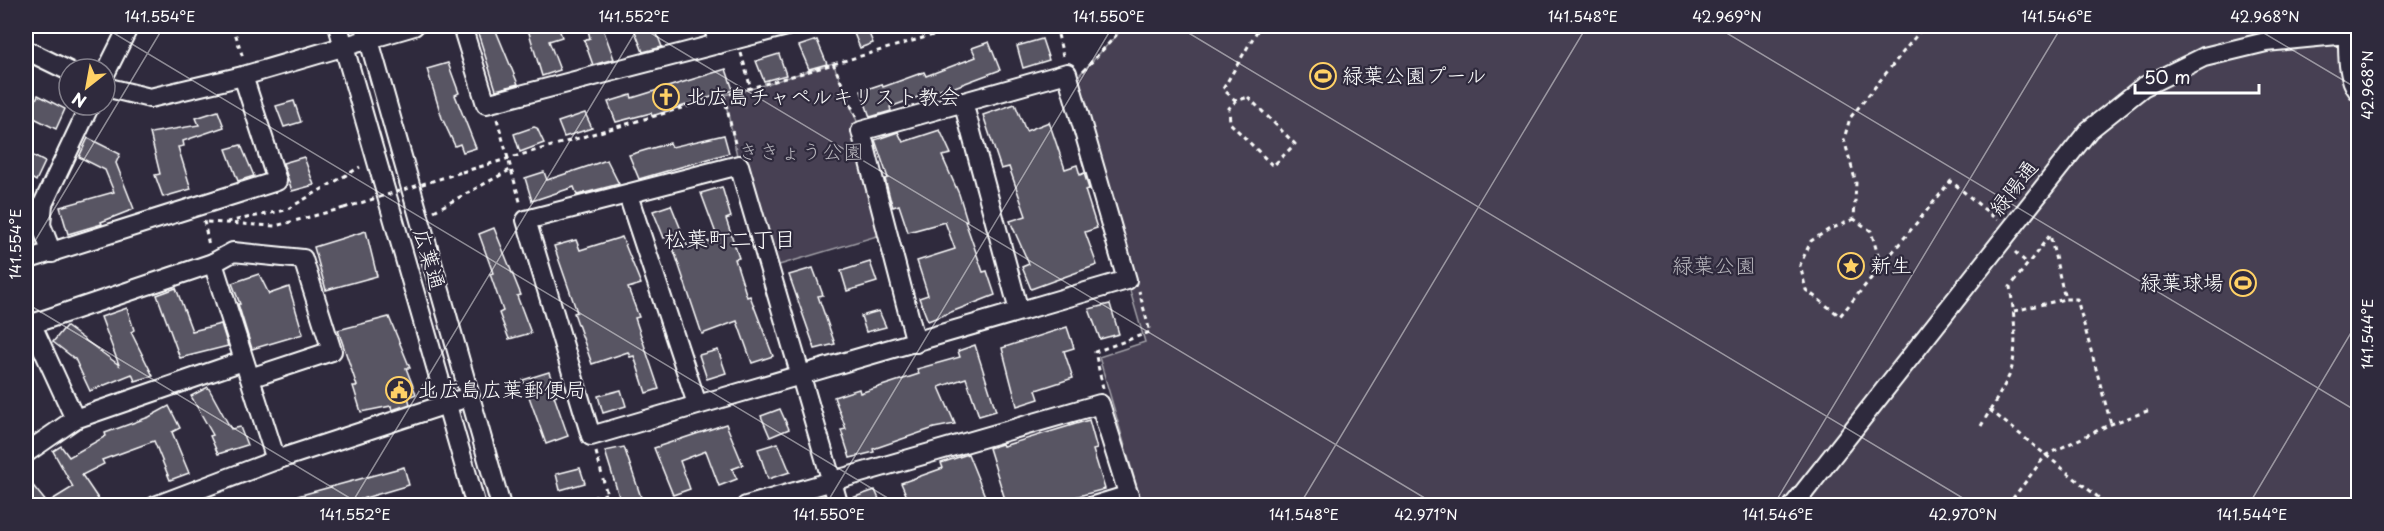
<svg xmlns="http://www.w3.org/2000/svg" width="2384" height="531" viewBox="0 0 2384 531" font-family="'Playpen Sans','Klee One',sans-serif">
<rect width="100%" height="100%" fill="#2f2a3d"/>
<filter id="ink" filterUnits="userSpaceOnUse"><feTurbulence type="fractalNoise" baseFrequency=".0167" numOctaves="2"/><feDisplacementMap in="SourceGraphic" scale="12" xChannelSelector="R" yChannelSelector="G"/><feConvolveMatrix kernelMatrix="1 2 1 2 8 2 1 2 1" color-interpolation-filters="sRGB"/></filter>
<g filter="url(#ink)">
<g fill="#464152" stroke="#a2a0a8" stroke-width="1.5">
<path d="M1125,26H2358V505H1142L1099,357L1145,342L1070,85Z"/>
<path d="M833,63L861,131L887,233L769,268L739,165L724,95L751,89Z"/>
</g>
<g fill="#595564" stroke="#fff" stroke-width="1.5">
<path d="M494,26L518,84L496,90L477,30Z"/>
<path d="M527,26H558L562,37L549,41L560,70L542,76Z"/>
<path d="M587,26H602L614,59L593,65L584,40L590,38Z"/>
<path d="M633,26H654L662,47L643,52Z"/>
<path d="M851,26H866L873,43L860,48Z"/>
<path d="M1042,39L1049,60L1023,68L1017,46Z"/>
<path d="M817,40L827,64L809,69L799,46Z"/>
<path d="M989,42L1000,70L944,91L943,88L890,107L891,111L870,117L861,91L882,84L883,87L924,72L926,76L976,57L972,48Z"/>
<path d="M779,54L786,75L764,81L756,61Z"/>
<path d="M448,63L459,93L455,95L476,148L463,152L460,144L455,146L442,118L427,69Z"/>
<path d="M726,69L733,90L652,116L651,113L616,122L608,102L631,95L632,98Z"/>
<path d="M38,95L65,109L56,129L26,114V98L35,102Z"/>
<path d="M294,101L301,122L284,127L276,106Z"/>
<path d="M1015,104L1026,131L1049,122L1065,169L1077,165L1080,175L1084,173L1089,189L1085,190L1097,228L1085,232L1097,265L1031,289L1022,267L1029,264L1010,221L1026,216L1009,167L1001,169L983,115Z"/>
<path d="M218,111L224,127L183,141L184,146L178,147L191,189L163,197L155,175L160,174L150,133L199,125L196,118Z"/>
<path d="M585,113L592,128L564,137L558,122Z"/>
<path d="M534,127L537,128L544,143L520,152L514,134Z"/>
<path d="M940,130L951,154L942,156L959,194L967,220L965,221L983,272L987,271L995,295L928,321L919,298L928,295L917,261L955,249L945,222L908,232L899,205L893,207L890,198L885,179L888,178L875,140L898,132L903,142Z"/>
<path d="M724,135L729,153L639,179L629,155L670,143L672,147Z"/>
<path d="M88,138L120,154L116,163L134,209L101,222L102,224L68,234L60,207L114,192L105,170L79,157Z"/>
<path d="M241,145L254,176L238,181L226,149Z"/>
<path d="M26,152L45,162L36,181L26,175Z"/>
<path d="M304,157L314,185L292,191L283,163Z"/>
<path d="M607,160L619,184L577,195L574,187L532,201L525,178L544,172L547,180Z"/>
<path d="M722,187L731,217L726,219L739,258L735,259L747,297L750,296L773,356L752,363L737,321L702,334L669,236L664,238L653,211L671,205L688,247L718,239L701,193Z"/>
<path d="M494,228L521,295L517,296L531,333L509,339L499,313L503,311L490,274L493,273L479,234Z"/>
<path d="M366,231L377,276L326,290L314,247Z"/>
<path d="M622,237L641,284L628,288L639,317L635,318L659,389L646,393L634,356L630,357L628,352L592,364L574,313L577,312L554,246L576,240L580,250Z"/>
<path d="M870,262L877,282L847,291L841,271Z"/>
<path d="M813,268L823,295L818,296L835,344L815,349L789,275Z"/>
<path d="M259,274L269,294L289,287L303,334L252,349L238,304H240L232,283Z"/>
<path d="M176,288L192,331L221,324L228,346L180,358L157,295Z"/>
<path d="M1110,304L1119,334L1100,339L1089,309Z"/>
<path d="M127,308L134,330L131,332L153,376L135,381L132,374L90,391L75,359L53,342L66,326L119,365L101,317Z"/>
<path d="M879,311L886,327L866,332L861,316Z"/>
<path d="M389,317L410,368H406L416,394L408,397L410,404L392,410L391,406L361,412L353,386H357L338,330Z"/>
<path d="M1067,327L1074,348L1064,351L1073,378L1036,390L1039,399L1017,406L1002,348Z"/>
<path d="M975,345L996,411L979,416L966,378L939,387L955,424L934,428L873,449L874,452L850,458L841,430L846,429L834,397L859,389L860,393L919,374L917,369L960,357L958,351Z"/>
<path d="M718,350L726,373L707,379L699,355Z"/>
<path d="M549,372L557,395L554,396L568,436L546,444L523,380Z"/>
<path d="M208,387L231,429L240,427L247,445L218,454L210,436L213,435L191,396Z"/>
<path d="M621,390L626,406L603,413L598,396Z"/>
<path d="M169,406L180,428L172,432L189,473L170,480L154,441L102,460L104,464L82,475L103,506H26V477L47,503L73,487L53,451L61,446L69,457L106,436L105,433L149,417Z"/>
<path d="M780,409L789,429L770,437L761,416Z"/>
<path d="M1089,420L1097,449L1093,450L1105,489L1041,506H1007L989,448L1002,444L1003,446Z"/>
<path d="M726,424L743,465L732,469L737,479L719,486L706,451L680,461L690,489L673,495L654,448Z"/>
<path d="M778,443L790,472L768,479L758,449Z"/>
<path d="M624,447L644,506H622L605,451Z"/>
<path d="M968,454L989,506H911L901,483L943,468L941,463Z"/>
<path d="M404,467L409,485L338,506H280L279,501Z"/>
<path d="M580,468L585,483L560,490L556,474Z"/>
<path d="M875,490L882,506H850L849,499Z"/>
</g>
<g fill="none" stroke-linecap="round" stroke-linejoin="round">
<defs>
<g id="minor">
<path d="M338,26L476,506"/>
<path d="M365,26L501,506"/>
<path d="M462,26L486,104L787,26"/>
<path d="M713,26L719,44"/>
<path d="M2348,34C2348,52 2347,77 2358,91"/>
<path d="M26,50L69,71"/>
<path d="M105,74L129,26"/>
<path d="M105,87L150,98L243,76L414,26"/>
<path d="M963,102L1019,311"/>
<path d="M628,195L697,404"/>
<path d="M52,253L41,225L43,204L90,105"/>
<path d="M26,260L277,181L243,76"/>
<path d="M213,263L233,252L303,259L332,351L250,378"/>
<path d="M31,323L75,419"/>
<path d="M26,326L213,263L276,460"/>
<path d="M26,453L75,419L243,361"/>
<path d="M155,506L276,460L459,400"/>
<path d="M746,506L1100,404L1132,506"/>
<path d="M839,506L739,165L526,220L591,436L1127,280L1067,73L861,131L916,343"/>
<path d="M1093,506L1129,495"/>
<path d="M1793,506L2089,130L2143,87L2204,57L2266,42L2358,33"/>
</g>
</defs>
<use href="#minor" stroke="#fff" stroke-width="22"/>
<g stroke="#fff" stroke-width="3" stroke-dasharray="4.5 4.5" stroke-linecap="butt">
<path d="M233,26L243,58"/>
<path d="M1056,26L1063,56"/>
<path d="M1110,26L1117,30L1126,26"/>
<path d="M741,53L751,89"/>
<path d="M833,63L856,117"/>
<path d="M1083,71L1124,27"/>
<path d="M724,95L736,148"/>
<path d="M1248,97L1295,144L1273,166L1230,123L1229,108L1236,101Z"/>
<path d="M1236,101L1223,89L1260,26"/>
<path d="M497,119L521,205"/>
<path d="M462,172L964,26"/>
<path d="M434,211L510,170"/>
<path d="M1854,219L1828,230L1811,241L1800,265L1806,290L1840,316L1951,181L1997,220"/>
<path d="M204,221L209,246"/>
<path d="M207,222L275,226L344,208"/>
<path d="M227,222L286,210L360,167"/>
<path d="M2015,252L2027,263"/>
<path d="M1881,266L1871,231L1854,219L1856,183L1844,139L1850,118L1924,26"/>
<path d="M2014,311L2065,299"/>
<path d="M1103,388L1095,352L1150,332L1139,291"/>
<path d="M1990,410L2109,506"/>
<path d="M1981,426C1990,410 2001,393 2009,376C2019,353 2014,311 2010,287L2050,235L2065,299H2077L2111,424"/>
<path d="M596,452L610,506"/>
<path d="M559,506L606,494"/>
<path d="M2007,506L2046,455L2111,424L2150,410"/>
</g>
<use href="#minor" stroke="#2f2a3d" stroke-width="18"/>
<path stroke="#fff" stroke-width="3" stroke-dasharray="4.5 4.5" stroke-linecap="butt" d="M344,208L462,172"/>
</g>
</g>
<path fill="none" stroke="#fff" stroke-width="1.5" stroke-opacity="0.45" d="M102,26L901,506M639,26L1438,506M1177,26L1976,506M1715,26L2358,412M2252,26L2358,89M26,256L164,26M26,303L363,506M350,506L639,26M825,506L1113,26M1299,506L1587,26M1773,506L2062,26M2248,506L2358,321"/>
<defs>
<symbol id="stadium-ring" viewBox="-11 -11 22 22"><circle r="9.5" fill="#2f2a3d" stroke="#ffd166" stroke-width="1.5"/><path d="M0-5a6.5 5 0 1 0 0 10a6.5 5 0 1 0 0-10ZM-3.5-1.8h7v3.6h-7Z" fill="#ffd166"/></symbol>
<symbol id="church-ring" viewBox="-11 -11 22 22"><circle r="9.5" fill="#2f2a3d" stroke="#ffd166" stroke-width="1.5"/><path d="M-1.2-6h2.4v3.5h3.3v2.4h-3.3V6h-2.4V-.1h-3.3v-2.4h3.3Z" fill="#ffd166"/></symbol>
<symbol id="sight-ring" viewBox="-11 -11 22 22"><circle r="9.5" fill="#2f2a3d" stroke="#ffd166" stroke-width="1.5"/><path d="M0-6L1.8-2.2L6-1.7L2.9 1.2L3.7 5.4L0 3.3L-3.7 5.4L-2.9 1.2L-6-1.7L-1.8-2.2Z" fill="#ffd166"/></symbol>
<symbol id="civic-ring" viewBox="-11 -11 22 22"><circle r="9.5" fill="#2f2a3d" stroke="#ffd166" stroke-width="1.5"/><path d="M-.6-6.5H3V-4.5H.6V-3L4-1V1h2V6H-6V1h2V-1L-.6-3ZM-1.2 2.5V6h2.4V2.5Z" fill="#ffd166"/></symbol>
</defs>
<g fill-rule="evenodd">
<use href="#stadium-ring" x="1308" y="61" width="30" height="30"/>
<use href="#church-ring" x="651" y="82" width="30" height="30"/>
<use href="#sight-ring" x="1836" y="251" width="30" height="30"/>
<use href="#stadium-ring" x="2228" y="268" width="30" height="30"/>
<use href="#civic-ring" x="384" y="375" width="30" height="30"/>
</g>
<g text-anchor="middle" stroke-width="4.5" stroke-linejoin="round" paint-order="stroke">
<g font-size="21" fill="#fff" stroke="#2f2a3d" text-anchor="start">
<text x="1342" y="83">緑葉公園プール</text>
<text x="686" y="104">北広島チャペルキリスト教会</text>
<text x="1870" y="273">新生</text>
<text x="2224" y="290" text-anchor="end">緑葉球場</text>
<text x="418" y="397">北広島広葉郵便局</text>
</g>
<g font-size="21" fill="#b5b3ba" stroke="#2f2a3d">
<text x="801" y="159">ききょう公園</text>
<text x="1714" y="273">緑葉公園</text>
</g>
<g font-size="21" fill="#fff" stroke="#2f2a3d">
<text transform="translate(2014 188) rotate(-52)" y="7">緑陽通</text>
<text transform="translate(429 259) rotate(74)" y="7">広葉通</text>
</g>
<g font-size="22" fill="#fff" stroke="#2f2a3d">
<text x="730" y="247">松葉町二丁目</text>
</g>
</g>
<rect width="2384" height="531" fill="none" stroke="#2f2a3d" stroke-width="66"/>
<g transform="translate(87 87) rotate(211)"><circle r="28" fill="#2f2a3d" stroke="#827f8b" stroke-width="1.5"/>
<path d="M0-4.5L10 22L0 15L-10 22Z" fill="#ffd166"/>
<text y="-9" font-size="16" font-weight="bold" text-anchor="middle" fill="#ffffff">N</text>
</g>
<path d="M2135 84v9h124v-9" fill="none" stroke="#ffffff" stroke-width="3"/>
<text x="2144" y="84" font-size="18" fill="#ffffff" stroke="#2f2a3d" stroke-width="4.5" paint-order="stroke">50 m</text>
<rect x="33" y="33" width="2318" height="465" fill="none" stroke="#fff" stroke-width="2"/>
<g font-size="15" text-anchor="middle" fill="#fff">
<text x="160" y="22">141.554°E</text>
<text x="634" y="22">141.552°E</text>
<text x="1109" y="22">141.550°E</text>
<text x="1583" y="22">141.548°E</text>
<text x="1727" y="22">42.969°N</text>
<text x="2057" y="22">141.546°E</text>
<text x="2265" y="22">42.968°N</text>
<text transform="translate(2368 85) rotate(-90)" y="5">42.968°N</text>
<text transform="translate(16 244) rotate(-90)" y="5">141.554°E</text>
<text transform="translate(2368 334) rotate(-90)" y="5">141.544°E</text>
<text x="355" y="520">141.552°E</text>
<text x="829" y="520">141.550°E</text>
<text x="1304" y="520">141.548°E</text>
<text x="1426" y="520">42.971°N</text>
<text x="1778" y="520">141.546°E</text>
<text x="1963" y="520">42.970°N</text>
<text x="2252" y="520">141.544°E</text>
</g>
</svg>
